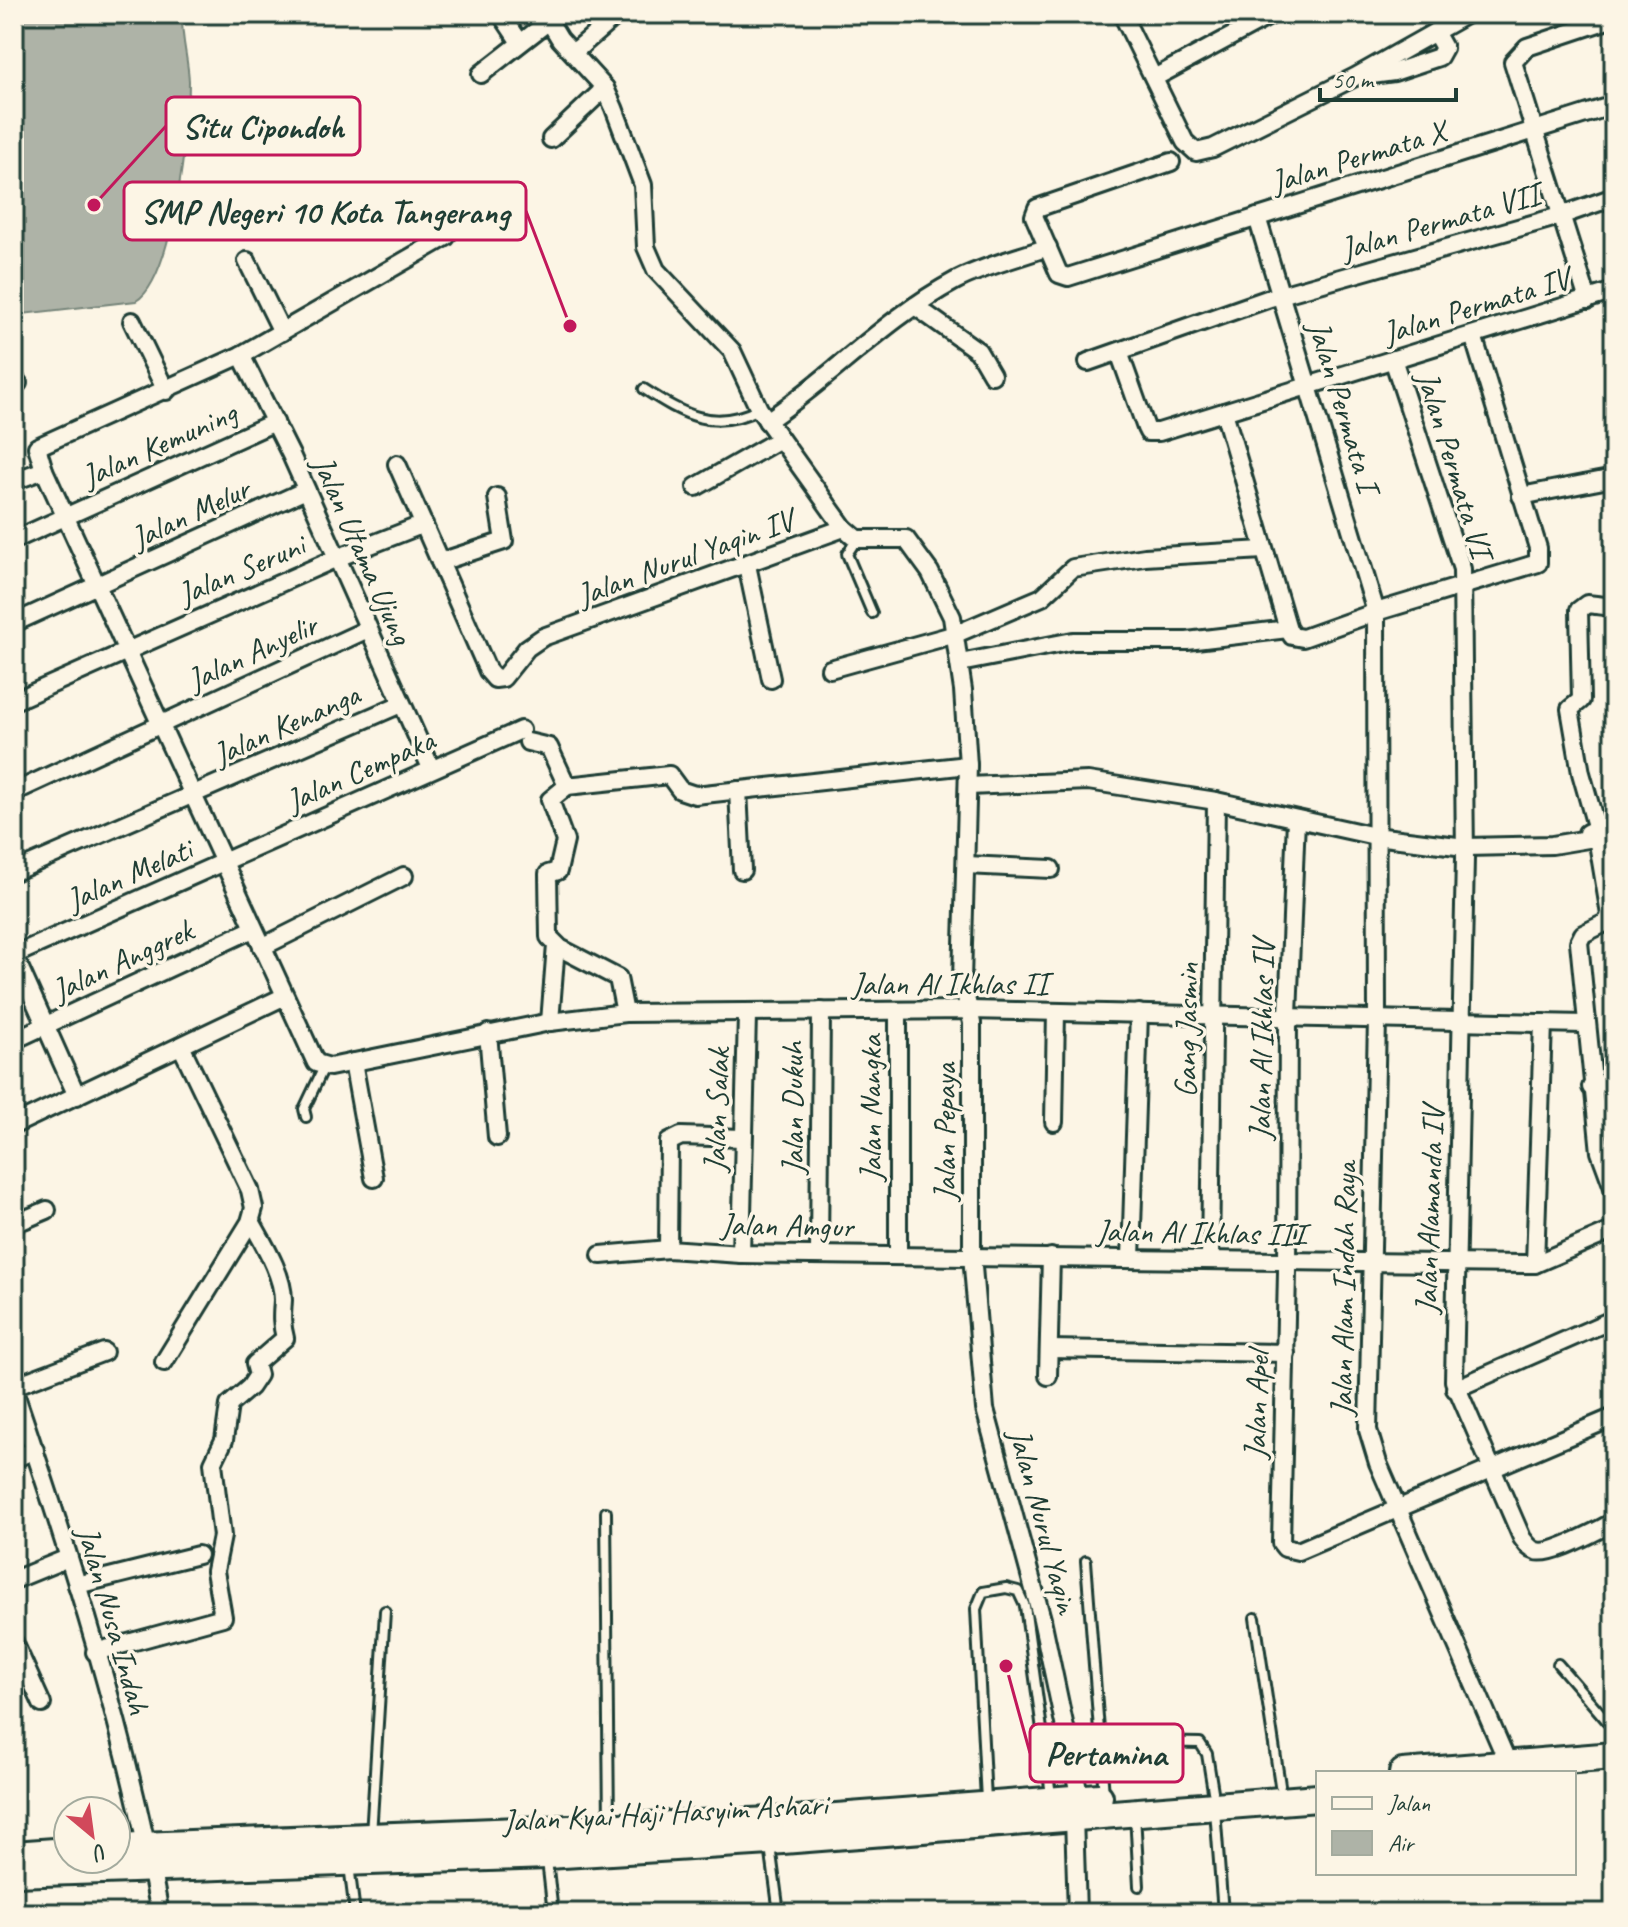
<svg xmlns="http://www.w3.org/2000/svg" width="1628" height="1927" viewBox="0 0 1628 1927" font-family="Caveat,sans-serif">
<rect width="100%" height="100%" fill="#fcf5e5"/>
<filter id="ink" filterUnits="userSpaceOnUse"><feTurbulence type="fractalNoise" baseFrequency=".0125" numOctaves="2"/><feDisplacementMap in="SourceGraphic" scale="16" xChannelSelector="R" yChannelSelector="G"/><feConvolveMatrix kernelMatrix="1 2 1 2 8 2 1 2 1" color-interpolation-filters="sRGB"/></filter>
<g filter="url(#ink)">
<path fill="#aeb3a7" stroke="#758479" stroke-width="2" d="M14,14H182C181,37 188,58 189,81C189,126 174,279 136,301L14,315Z"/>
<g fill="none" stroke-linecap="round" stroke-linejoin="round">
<defs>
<g id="service">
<path d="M644,389C684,415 714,432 759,409"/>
<path d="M857,539L847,554L872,613"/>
<path d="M306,1117L304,1109L324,1067"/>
<path d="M606,1512L609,1825"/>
<path d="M1086,1561L1104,1795"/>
<path d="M1255,1618L1280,1785"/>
<path d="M1558,1664L1614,1729"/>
<path d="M1146,1742L1200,1743L1207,1754L1213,1791"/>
<path d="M986,1800L976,1609L983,1592L1006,1588L1018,1591L1025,1606L1051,1795"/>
<path d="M1215,1810L1223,1913"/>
<path d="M1135,1814L1139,1886"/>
<path d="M371,1835L385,1611"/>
<path d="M770,1846L779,1913"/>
<path d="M547,1860L553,1913"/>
<path d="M349,1865L355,1913"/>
</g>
<g id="minor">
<path d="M501,14L519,41"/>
<path d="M545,14L560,39L605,88L614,108L643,185L646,247L656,270L732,351L759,409L844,528L857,539H906L930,572L952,617L963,690L968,765L962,980L972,1023V1255L985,1409L1042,1619L1080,1799"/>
<path d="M1122,14L1185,142L1196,152L1213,148L1355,77L1467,14"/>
<path d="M574,52L618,14"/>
<path d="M481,74L549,21"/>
<path d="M1364,76L1394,72L1439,57L1444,48L1435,32"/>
<path d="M1154,78L1273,14"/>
<path d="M551,139L605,88"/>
<path d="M1171,162L1037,208L1034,216L1059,274L1068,277L1614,105"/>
<path d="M1257,217L1376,612L1377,1020L1368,1430L1378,1463L1508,1763"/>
<path d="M446,237L241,355L37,447L44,470L316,1063L330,1067L550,1022L625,1013L970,1010L1585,1024"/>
<path d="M247,261L282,332"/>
<path d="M1588,300L1513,62L1527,47L1614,18"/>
<path d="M915,306L978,351L992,375"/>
<path d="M132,321L166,391"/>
<path d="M1119,352L1146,428L1148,432H1159L1614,291"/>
<path d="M241,355L291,455L431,768"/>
<path d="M1393,359L1462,569L1465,858L1454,1381L1522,1538C1526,1543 1529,1549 1536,1551C1552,1556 1597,1530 1614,1522"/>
<path d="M1088,362L1270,298L1560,216L1614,197"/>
<path d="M14,378L18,383"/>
<path d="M1224,412L1288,629L1292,636L1303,638L1376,612L1538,563V548L1473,335"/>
<path d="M767,421C832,377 886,318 955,281C983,266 1018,258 1048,247"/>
<path d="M397,464L488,671L495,679L503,678L527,648L543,637L844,528"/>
<path d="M14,481L44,470"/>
<path d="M696,487L780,439"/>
<path d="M1521,496L1614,478"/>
<path d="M14,540L275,422"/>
<path d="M440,562L504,541L497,497"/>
<path d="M747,565L771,679"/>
<path d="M14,623L306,490"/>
<path d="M960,663L1073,641H1187L1288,629"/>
<path d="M830,669L956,634L1042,597L1073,568L1145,557L1263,550"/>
<path d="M14,701L337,558L424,524"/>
<path d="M528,742L549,747L567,786L550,800L565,841L558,871L548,874L549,937L560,948L618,978L625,1013"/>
<path d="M567,786L669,775L680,790L695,795L968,765"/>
<path d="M968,786L1088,781L1216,801L1375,836L1465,847L1552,845L1594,838L1598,843L1610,915L1607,922L1583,934L1579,942L1600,1152L1614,1190"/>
<path d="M738,790L742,870"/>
<path d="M14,792L368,629"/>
<path d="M1296,819L1288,1015L1287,1272L1281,1543L1285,1548L1298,1551L1614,1417"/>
<path d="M1596,826L1581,773L1570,709L1581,700L1579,610L1587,604L1614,607"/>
<path d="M1587,833L1614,820"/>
<path d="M966,865L1051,869"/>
<path d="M14,872L401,704"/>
<path d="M262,947L404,876"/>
<path d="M550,1022L556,945"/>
<path d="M488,1033L497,1137"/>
<path d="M14,1040L253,929"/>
<path d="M353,1062L374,1178"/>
<path d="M1591,1087L1614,1081"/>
<path d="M77,1096L14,955L521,730"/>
<path d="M1054,1122L1056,1012"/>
<path d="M14,1125L283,997"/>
<path d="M14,1224L47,1210"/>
<path d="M668,1249L669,1142L681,1136L742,1138"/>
<path d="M741,1254L747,1015"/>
<path d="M819,1254L821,1011"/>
<path d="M898,1254V1011"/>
<path d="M601,1255L668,1249L741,1254L1523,1264H1535L1614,1230"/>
<path d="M1131,1258L1139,1013"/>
<path d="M1210,1260L1216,801"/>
<path d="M1535,1264L1543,1023"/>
<path d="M1049,1349L1286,1353"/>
<path d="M164,1362L250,1222L254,1208L250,1190L182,1048"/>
<path d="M1048,1376L1051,1257"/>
<path d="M14,1386L104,1352"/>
<path d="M1455,1389L1614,1319"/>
<path d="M14,1390C71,1557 128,1740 160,1913"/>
<path d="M14,1459L35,1450"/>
<path d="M14,1580L68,1558"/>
<path d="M77,1585L198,1555"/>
<path d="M14,1642L42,1704"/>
<path d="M95,1652L223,1617L215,1571L222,1536L213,1463L224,1440L229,1405L250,1387L258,1375L255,1364L285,1338C281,1323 282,1314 283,1300C283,1274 263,1243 251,1221"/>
<path d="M1074,1817L1077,1913"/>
</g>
<g id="primary">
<path d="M1403,1773L1614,1756"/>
<path d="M116,1847L797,1820L1099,1797"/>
<path d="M14,1855L68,1851"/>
<path d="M14,1873L547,1855L770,1841L1318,1798"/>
</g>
</defs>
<use href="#service" stroke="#1f3d34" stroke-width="14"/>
<use href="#minor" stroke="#1f3d34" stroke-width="22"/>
<use href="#primary" stroke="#1f3d34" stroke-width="32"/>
<use href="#service" stroke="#fcf5e5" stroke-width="8"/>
<use href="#minor" stroke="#fcf5e5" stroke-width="16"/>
<use href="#primary" stroke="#fcf5e5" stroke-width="26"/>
</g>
</g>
<g text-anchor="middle" stroke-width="7" stroke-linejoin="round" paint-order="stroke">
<g font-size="32" fill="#1f3d34" stroke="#fcf5e5">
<text transform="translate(1358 156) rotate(-17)" y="11">Jalan Permata X</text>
<text transform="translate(1440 221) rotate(-16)" y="11">Jalan Permata VII</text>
<text transform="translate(1476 305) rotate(-17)" y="11">Jalan Permata IV</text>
<text transform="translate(1344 406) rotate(73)" y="11">Jalan Permata I</text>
<text transform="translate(159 444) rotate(-24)" y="11">Jalan Kemuning</text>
<text transform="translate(1455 464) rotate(73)" y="11">Jalan Permata VI</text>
<text transform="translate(190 513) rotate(-25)" y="11">Jalan Melur</text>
<text transform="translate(363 550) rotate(66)" y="11">Jalan Utama Ujung</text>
<text transform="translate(685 557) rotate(-20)" y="11">Jalan Nurul Yaqin IV</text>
<text transform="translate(241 569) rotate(-23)" y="11">Jalan Seruni</text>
<text transform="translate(252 652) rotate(-25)" y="11">Jalan Anyelir</text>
<text transform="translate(286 724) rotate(-24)" y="11">Jalan Kenanga</text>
<text transform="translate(360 770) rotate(-24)" y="11">Jalan Cempaka</text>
<text transform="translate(129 874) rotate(-24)" y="11">Jalan Melati</text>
<text transform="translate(122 960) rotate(-25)" y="11">Jalan Anggrek</text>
<text x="950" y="994">Jalan Al Ikhlas II</text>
<text transform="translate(1186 1030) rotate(-89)" y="11">Gang Jasmin</text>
<text transform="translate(1261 1040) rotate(-89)" y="11">Jalan Al Ikhlas IV</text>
<text transform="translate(792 1108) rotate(-90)" y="11">Jalan Dukuh</text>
<text transform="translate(870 1108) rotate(-90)" y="11">Jalan Nangka</text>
<text transform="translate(716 1110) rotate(-88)" y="11">Jalan Salak</text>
<text transform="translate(944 1132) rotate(-90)" y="11">Jalan Pepaya</text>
<text transform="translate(1429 1210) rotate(-88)" y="11">Jalan Alamanda IV</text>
<text transform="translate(787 1225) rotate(1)" y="11">Jalan Amgur</text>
<text transform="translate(1201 1232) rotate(1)" y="11">Jalan Al Ikhlas III</text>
<text transform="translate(1343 1289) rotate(-89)" y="11">Jalan Alam Indah Raya</text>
<text transform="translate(1256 1405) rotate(-88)" y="11">Jalan Apel</text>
<text transform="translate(1044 1521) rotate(75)" y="11">Jalan Nurul Yaqin</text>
<text transform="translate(114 1620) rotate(74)" y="11">Jalan Nusa Indah</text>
<text transform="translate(665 1812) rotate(-3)" y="11">Jalan Kyai Haji Hasyim Ashari</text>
</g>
</g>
<path fill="none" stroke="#c2185b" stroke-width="3" d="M94 205L166 126M570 326L526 211M1006 1666L1030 1753"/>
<g fill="#c2185b" stroke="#fcf5e5" stroke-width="3">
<circle cx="94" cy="205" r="8"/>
<circle cx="570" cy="326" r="8"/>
<circle cx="1006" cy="1666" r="8"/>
</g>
<g fill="#fcf5e5" stroke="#c2185b" stroke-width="3">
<rect x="166" y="97" width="194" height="58" rx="8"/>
<rect x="124" y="182" width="402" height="58" rx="8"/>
<rect x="1030" y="1724" width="153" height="58" rx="8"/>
</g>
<g font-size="34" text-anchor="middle" font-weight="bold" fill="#1f3d34">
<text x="263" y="138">Situ Cipondoh</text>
<text x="325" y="223">SMP Negeri 10 Kota Tangerang</text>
<text x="1106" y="1765">Pertamina</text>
</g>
<rect width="1628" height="1927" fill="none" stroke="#fcf5e5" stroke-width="48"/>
<rect x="24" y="24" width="1580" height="1879" fill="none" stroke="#1f3d34" stroke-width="3" filter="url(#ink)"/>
<rect x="1316" y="1771" width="260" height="104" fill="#fcf5e5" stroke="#a4ab9e" stroke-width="2"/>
<rect x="1332" y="1797" width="40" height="12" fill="#fcf5e5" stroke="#a4ab9e" stroke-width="2"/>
<text x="1388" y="1811" font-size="24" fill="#1f3d34">Jalan</text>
<rect x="1332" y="1831" width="40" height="24" fill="#aeb3a7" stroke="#a4ab9e" stroke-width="2"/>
<text x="1388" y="1851" font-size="24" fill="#1f3d34">Air</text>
<g transform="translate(92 1835) rotate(151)"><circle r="38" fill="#fcf5e5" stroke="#a4ab9e" stroke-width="2"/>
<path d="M0-6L14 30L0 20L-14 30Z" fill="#d1495b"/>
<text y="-12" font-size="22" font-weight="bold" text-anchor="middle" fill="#1f3d34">U</text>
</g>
<path d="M1320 88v12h136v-12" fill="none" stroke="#1f3d34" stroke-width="4"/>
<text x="1332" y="88" font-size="24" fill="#1f3d34" stroke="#fcf5e5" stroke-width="6" paint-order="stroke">50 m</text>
</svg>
